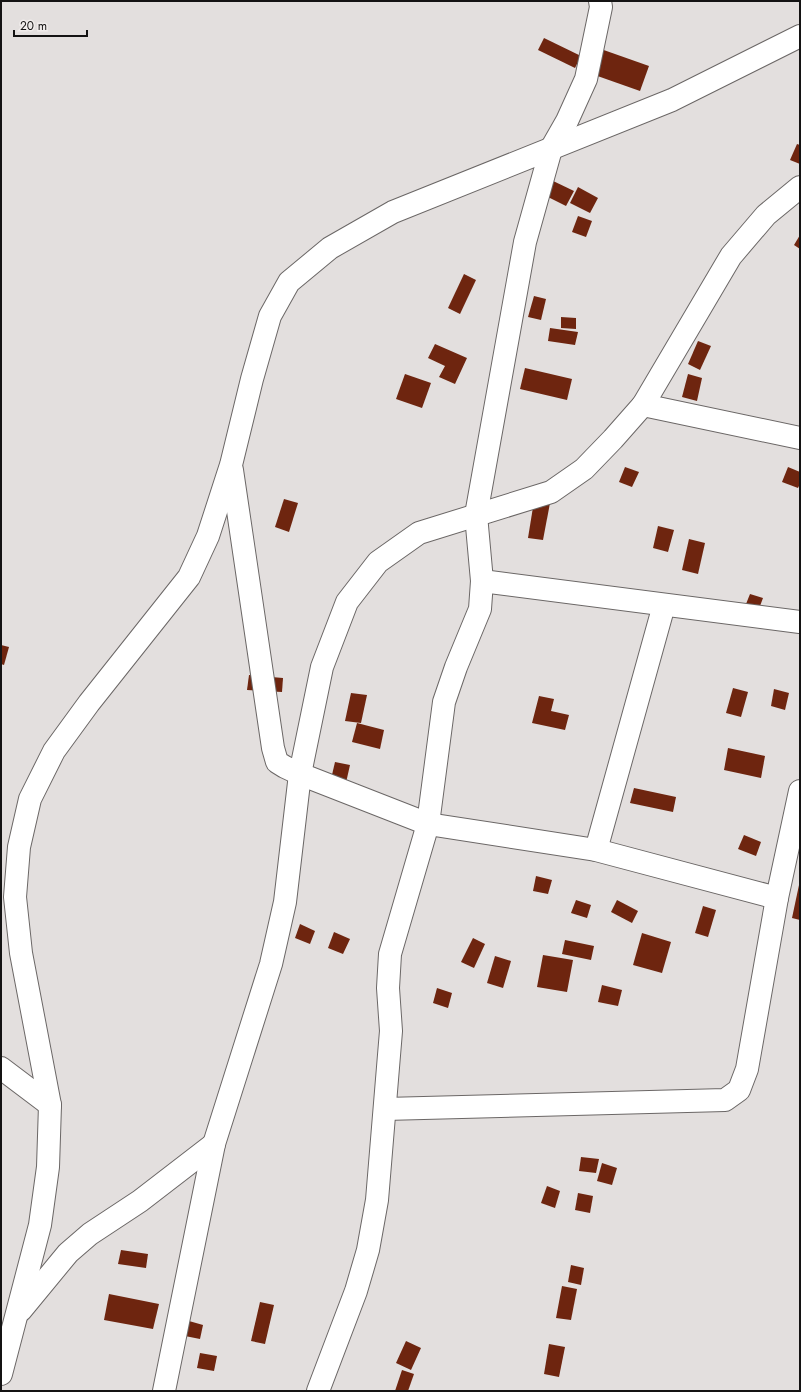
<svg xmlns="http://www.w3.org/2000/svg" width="801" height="1392" viewBox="0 0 801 1392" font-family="Jost,sans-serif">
<rect width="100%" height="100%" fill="#e3dfde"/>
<g fill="#6e250f">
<path d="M544,38L581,56L575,68L538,50Z"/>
<path d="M598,48L649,66L640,91L589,73Z"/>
<path d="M797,144L800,145V164L790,160Z"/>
<path d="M549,179L574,191L566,206L542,194Z"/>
<path d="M578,187L598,198L590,213L570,203Z"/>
<path d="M578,216L592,221L586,237L572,232Z"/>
<path d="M800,235V249L794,245Z"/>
<path d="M464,274L476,280L460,314L448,308Z"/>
<path d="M534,296L546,299L541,320L528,317Z"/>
<path d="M561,317L576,318V329L561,328Z"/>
<path d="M550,328L578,332L575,345L548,341Z"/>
<path d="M698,341L711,346L700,370L688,364Z"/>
<path d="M435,344L467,358L455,384L439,377L445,366L428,358Z"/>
<path d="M525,368L572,379L567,400L520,389Z"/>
<path d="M405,374L431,383L422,408L396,399Z"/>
<path d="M688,374L702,378L697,401L682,397Z"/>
<path d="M625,467L639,472L632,487L619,482Z"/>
<path d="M788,467L800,472V484L798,488L782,482Z"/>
<path d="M284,499L298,503L289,532L275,527Z"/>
<path d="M534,501L550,503L543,540L528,538Z"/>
<path d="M658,526L674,530L668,552L653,548Z"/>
<path d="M689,539L705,543L698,574L682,570Z"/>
<path d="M750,594L763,598L757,614L744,609Z"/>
<path d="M1,645L9,647L4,665L1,664Z"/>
<path d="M249,675L283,678L282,692L247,690Z"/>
<path d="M733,688L748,692L741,717L726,713Z"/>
<path d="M774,689L789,693L785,710L771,706Z"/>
<path d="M351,693L367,695L361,723L345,721Z"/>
<path d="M539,696L554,699L551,711L569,715L565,730L532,723Z"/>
<path d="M357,723L384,730L380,749L352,742Z"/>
<path d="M728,748L765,756L761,778L724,770Z"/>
<path d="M335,762L350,765L343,796L328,792Z"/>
<path d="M634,788L676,797L673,812L630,803Z"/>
<path d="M744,835L761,842L756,856L738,849Z"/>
<path d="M536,876L552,880L548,894L533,891Z"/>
<path d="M799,885H800V920L792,918Z"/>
<path d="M576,900L591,905L587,918L571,913Z"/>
<path d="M617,900L638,911L632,923L611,912Z"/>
<path d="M703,906L716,910L708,937L695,933Z"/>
<path d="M300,924L315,931L310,944L295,938Z"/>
<path d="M334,932L350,939L343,954L328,948Z"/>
<path d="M642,933L671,942L662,973L633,965Z"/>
<path d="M473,938L485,944L474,968L461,962Z"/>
<path d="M565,940L594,946L591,960L562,954Z"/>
<path d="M543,955L573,960L567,992L537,987Z"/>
<path d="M495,956L511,961L503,988L487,983Z"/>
<path d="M602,985L622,990L618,1006L598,1002Z"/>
<path d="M437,988L452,993L448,1008L433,1003Z"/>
<path d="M581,1157L599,1159L596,1173L579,1171Z"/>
<path d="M602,1163L617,1168L612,1185L597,1181Z"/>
<path d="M547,1186L560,1191L555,1208L541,1203Z"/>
<path d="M578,1193L593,1196L590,1213L575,1210Z"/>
<path d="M121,1250L148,1254L146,1268L118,1264Z"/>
<path d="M571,1265L584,1268L581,1285L568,1282Z"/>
<path d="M562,1286L577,1289L571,1320L556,1318Z"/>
<path d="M109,1294L159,1304L153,1329L104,1320Z"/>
<path d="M260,1302L274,1305L265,1344L251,1341Z"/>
<path d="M189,1321L203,1325L200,1339L185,1336Z"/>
<path d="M406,1341L421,1348L411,1370L396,1363Z"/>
<path d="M549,1344L565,1347L559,1377L544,1374Z"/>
<path d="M200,1353L217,1356L214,1371L197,1368Z"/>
<path d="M402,1370L414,1374L408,1391H395Z"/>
</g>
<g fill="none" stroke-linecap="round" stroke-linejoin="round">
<defs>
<g id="minor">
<path d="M643,405L800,438"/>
<path d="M232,470L273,748L277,762L285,767L300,774L428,824L596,850L777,898"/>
<path d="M482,581L800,622"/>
<path d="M596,850L664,605"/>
<path d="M1,1068L50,1105"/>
<path d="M385,1109L725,1100L739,1090L747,1069L777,898L800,791"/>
<path d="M21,1310L68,1253L90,1234L140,1201L214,1144"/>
<path d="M1,1374L40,1225L48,1167L50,1105L21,953L15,897L19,847L30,799L54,751L89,703L189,577L208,536L231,465L252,379L270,316L289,282L330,248L393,212L672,100L800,36"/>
<path d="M164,1391L214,1144L271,964L285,902L300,774L322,667L347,602L378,562L419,533L551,492L584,469L613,439L643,405L731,256L766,215L800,187"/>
<path d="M318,1391L356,1291L368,1250L377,1200L391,1031L388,988L390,954L428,824L444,702L456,667L480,609L482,581L476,515L525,242L551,149L567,121L586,79L601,7L600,1"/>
</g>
</defs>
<use href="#minor" stroke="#6b6766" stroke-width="24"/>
<use href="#minor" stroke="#fff" stroke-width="22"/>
</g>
<rect width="801" height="1392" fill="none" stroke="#141313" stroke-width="4"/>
<path d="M14 30v6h73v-6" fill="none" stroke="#141313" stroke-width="2"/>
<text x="20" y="30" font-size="12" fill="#141313" stroke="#f0eceb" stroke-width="3" paint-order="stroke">20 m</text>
</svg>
